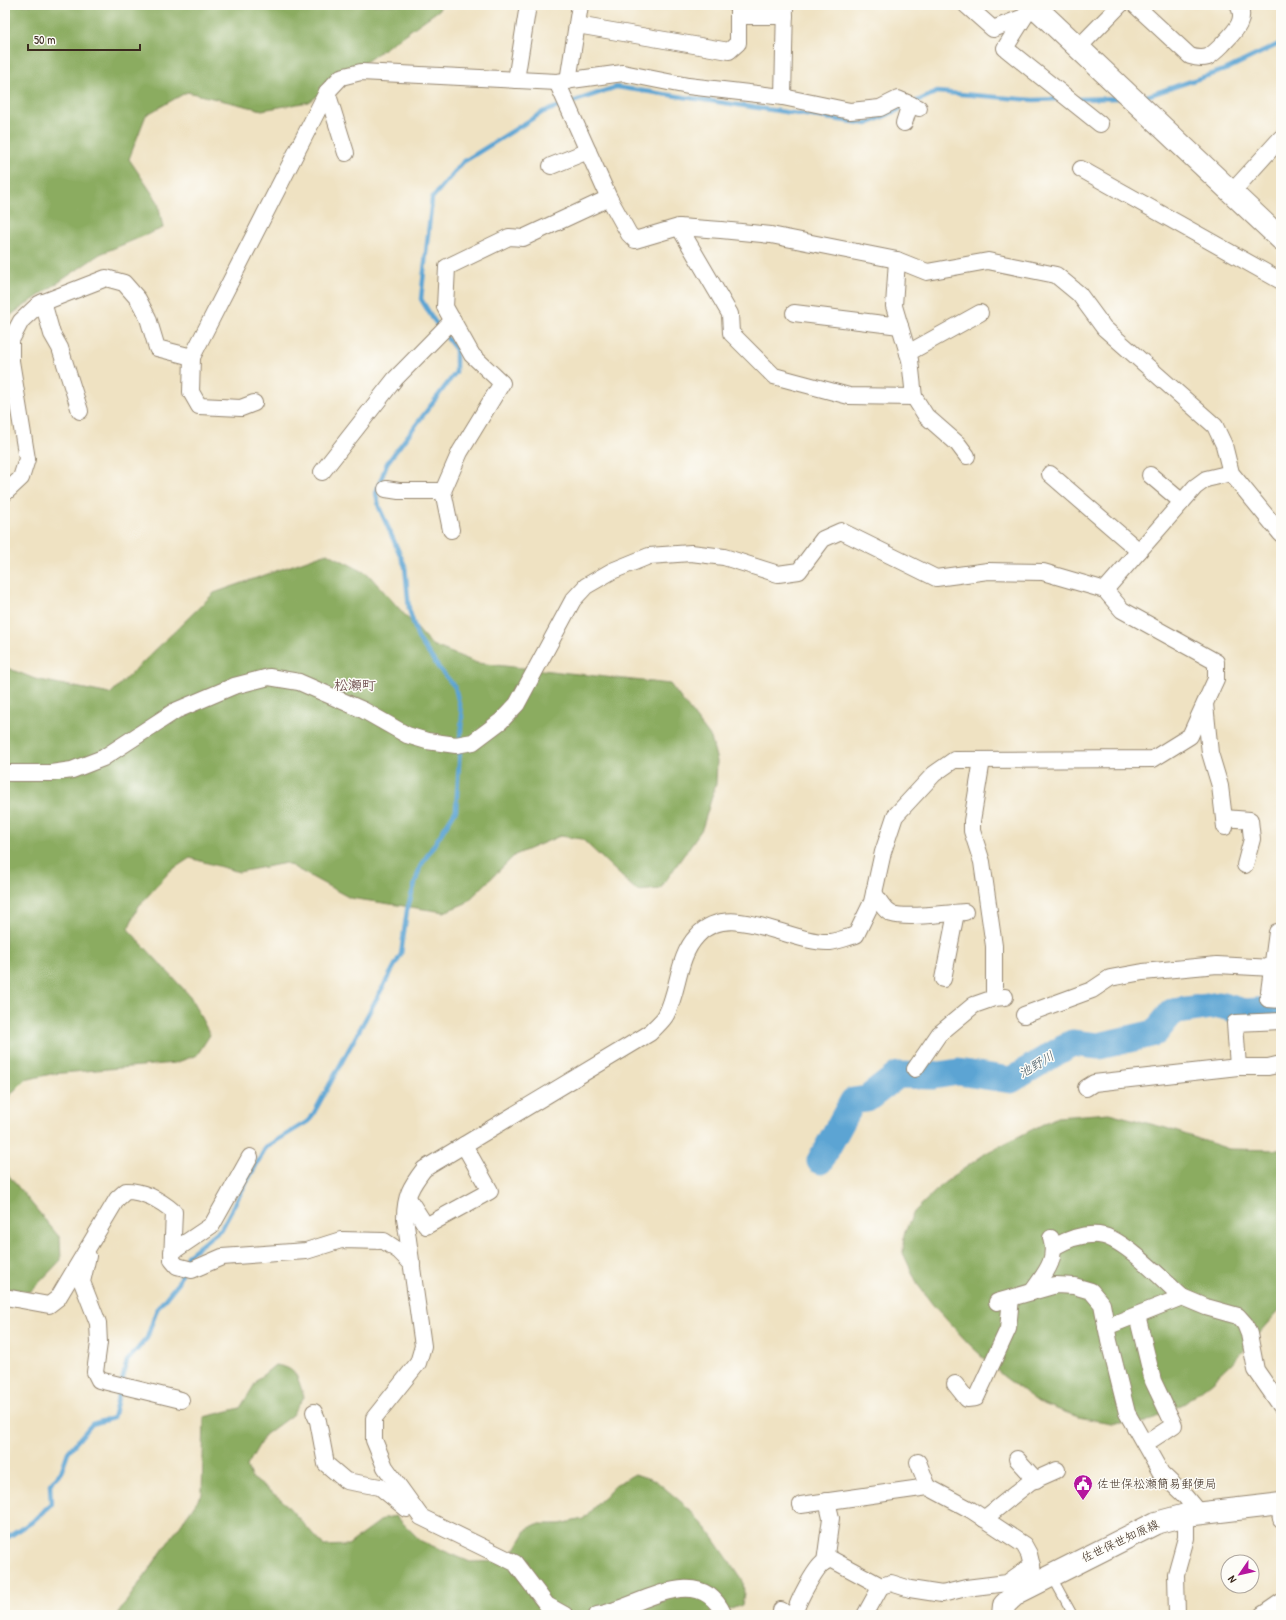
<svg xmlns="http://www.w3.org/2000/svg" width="1286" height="1620" viewBox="0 0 1286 1620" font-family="'Patrick Hand','Klee One',sans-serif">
<rect width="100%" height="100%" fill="#fdfcf7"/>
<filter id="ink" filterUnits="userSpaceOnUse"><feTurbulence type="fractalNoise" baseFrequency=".025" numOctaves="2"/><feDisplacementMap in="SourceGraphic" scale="8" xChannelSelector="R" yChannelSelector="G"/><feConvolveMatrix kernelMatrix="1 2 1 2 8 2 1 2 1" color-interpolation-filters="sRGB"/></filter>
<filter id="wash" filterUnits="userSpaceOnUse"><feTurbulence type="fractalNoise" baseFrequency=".012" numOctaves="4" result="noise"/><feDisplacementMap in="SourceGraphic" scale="16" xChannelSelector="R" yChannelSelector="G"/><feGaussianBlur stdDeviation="0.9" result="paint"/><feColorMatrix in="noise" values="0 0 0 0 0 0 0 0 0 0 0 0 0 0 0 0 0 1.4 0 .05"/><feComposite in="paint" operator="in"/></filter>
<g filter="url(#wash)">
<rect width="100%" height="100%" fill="#efe2c2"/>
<g fill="#8bac60" stroke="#636b3f">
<path d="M5,5H441L439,10L309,102L262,110L187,92L146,115L129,159L158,202L163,228L100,254L5,319Z"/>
<path d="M327,553L368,574L432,645L477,663L670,684L711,738L717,761L716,784L702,829L660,889L637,891L582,839L560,836L515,855L466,903L444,912L350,898L286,863L239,872L190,858L170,871L138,907L128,929L190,996L210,1035L197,1055L175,1063L51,1074L25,1080L9,1096L5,1109V667L35,679L110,694L214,593Z"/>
<path d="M1109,1113L1166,1128L1229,1149L1281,1150V1309L1244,1351L1213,1381L1185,1403L1142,1424L1111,1423L1078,1417L1038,1402L1003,1376L968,1343L933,1305L918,1285L903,1253L904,1234L914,1212L944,1183L986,1153L1057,1117Z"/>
<path d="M5,1171L60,1238L61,1260L30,1292L5,1288Z"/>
<path d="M275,1365C298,1368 297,1377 304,1397L292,1415L265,1435L247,1466L251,1477L282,1500L324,1546L348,1545L384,1518L396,1516L421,1541L470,1562L508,1561L527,1529L537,1524H560L583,1519L615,1485L635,1474L656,1481L685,1505L708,1530L743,1581L744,1593L742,1605L715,1615H117L202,1494L204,1417L240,1408L258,1379Z"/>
</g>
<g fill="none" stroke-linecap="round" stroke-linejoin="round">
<g stroke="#5ca4d3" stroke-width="4.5">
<path d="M1141,98L1227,69L1281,43"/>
<path d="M1077,99L1121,98"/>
<path d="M915,102L937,92L1033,100L1061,99"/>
<path d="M460,740L462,716L455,687L438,667L418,638L409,609L405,566L379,507L376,493L387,463L456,372V350L433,319L421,299L432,198L463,162L543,112L616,87L867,124L905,107"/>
<path d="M5,1539L32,1522L51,1504L50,1484L61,1472L68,1452L92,1424L113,1418L127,1361L147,1338L157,1309L178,1283L187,1256L221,1229L266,1147L310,1120L401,954L407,910L420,867L456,810L460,748"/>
</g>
<path stroke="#5ca4d3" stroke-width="27" d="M820,1161L853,1101L867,1099L898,1075L933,1076L958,1072L1011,1080L1072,1043L1099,1046L1155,1033L1172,1012L1219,1005L1245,1012L1281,1009"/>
</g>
</g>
<g filter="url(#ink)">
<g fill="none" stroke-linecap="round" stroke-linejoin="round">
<defs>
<path id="lane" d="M1052,1577L1073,1615"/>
<g id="street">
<path d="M966,5L993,29L1024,17"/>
<path d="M1032,5L1005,48L1100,124"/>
<path d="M1135,5L1190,56C1196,58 1201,59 1208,57C1213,54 1218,49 1222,45C1232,34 1248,21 1238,5"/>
<path d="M738,16H785"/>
<path d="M577,25L729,51L738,43V5"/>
<path d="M1078,48L1120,5"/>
<path d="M516,80L528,5"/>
<path d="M568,81L580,5"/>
<path d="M557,82L609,198L629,234L635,240L679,227L721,230L771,235L897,260L927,272L988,261L1056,275L1079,294L1104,328L1215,426L1224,445L1231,473L1281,534"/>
<path d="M327,92L346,153"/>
<path d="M783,97L850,111L880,108L898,99L919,108"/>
<path d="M904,123L910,104"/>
<path d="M551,166L588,151"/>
<path d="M1081,169L1281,281"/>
<path d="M1232,192L1281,138"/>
<path d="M679,227L730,314L731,333L774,376L849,396L914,397L910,360L894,306L897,260"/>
<path d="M43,302L52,334L60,348L80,411"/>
<path d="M794,313L900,326"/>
<path d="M908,353L980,313"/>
<path d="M192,357L191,392L199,406L241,408L254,403"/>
<path d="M914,397L926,416L958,444L967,456"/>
<path d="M322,472L395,379L453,320"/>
<path d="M1050,474L1139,551"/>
<path d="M1150,475L1182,502"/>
<path d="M386,489L399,491H443"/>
<path d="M5,493L21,478L27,459L11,361V340L21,321L39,304L106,278L124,283L138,299L148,318L157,348L192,357L327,92L341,77L361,72L557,82L623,73L688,86L783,97L785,5"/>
<path d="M451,530L443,491L460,452L502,383L472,355L445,307L447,267L509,237L523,238L609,198"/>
<path d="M1105,590L1195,487L1206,479L1231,473"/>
<path d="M1205,704L1210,753L1220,786L1225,827"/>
<path d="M982,760L972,821V831L982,862L994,946V998"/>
<path d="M5,773H51L72,770L103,758L175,711L234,686L269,677L299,682L363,710L407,735L427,741L456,745L473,742L501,721L517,704L573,600L586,586L612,571L649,556L691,553L724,557L778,574L799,571L823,539L841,531L936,578L988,571L1043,572L1105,590L1122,610L1216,662V679L1190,736L1153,759L954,760L934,774L895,816L883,852L872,902L856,935C848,937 838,941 830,942C789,944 730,899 697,936C677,957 679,991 666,1015C663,1021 655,1027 650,1033L424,1169C411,1186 405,1196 405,1218L423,1346L418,1363L374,1418V1440L385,1467L421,1517L515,1563L547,1605L565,1615"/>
<path d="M1224,818L1250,820L1252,839L1245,865"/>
<path d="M874,893C879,900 884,911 892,914C907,919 948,913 965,912"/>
<path d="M1277,932L1268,999L1281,1000"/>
<path d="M943,979L956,913"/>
<path d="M1024,1015L1092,990L1110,978L1143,972L1217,965L1273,968"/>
<path d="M1281,1021L1235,1023L1238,1067H1268L1281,1064"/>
<path d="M915,1069L939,1034L974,1005L994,998L1005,997"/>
<path d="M1086,1088L1094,1083L1238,1067"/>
<path d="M408,1198L426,1226L490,1191L464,1145"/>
<path d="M1054,1247C1068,1239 1087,1232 1104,1236C1127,1242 1164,1281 1182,1297L1106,1327"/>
<path d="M172,1252L212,1225L250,1157"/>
<path d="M88,1256L82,1282L98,1323L99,1343L95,1372L99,1380L181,1400"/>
<path d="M1032,1292C1044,1274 1058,1261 1051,1238"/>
<path d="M5,1297L49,1305L58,1298L117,1199L126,1191C144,1191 160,1200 174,1212L172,1260L177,1266L192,1270L222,1257L306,1251L341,1240L384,1241L399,1251L412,1264"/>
<path d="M1182,1297L1206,1307L1238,1316L1245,1324L1249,1334L1256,1370L1281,1406"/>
<path d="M997,1302L1056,1285L1074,1286L1091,1291L1102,1304L1109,1341L1127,1413L1161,1473L1184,1495L1199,1513"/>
<path d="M1137,1315L1153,1381L1174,1425L1145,1444"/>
<path d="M955,1384L967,1399L976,1398L1008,1329L1011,1298"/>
<path d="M314,1412L318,1421L326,1464L346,1481L380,1487L407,1509"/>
<path d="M1017,1459L1036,1480"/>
<path d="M918,1462L928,1487"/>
<path d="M801,1505L928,1487L971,1510L1024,1545L1029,1554L1034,1575"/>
<path d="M1279,1505L1281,1519"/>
<path d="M984,1519L1030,1482L1057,1470"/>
<path d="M825,1562L831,1518L827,1501"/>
<path d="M781,1610L788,1615"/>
<path d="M597,1615C637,1609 699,1559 724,1615"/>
<path d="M795,1615C795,1605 815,1569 823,1563C825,1561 829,1560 831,1559L881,1586L891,1583L910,1589L942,1594L966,1588L1007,1583L1032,1565"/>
<path d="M865,1615L881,1586"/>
<path d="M1177,1615L1176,1574L1186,1538V1515"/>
<path d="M1262,1615L1281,1602"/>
</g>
<g id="secondary">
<path d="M1033,5L1281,239"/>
<path d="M1003,1615L1004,1605L1017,1593L1156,1523L1186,1515L1281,1504"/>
</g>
</defs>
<use href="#lane" stroke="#958670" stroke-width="10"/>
<use href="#street" stroke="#958670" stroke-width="18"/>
<use href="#secondary" stroke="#958670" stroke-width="24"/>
<use href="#lane" stroke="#fff" stroke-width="8"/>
<use href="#street" stroke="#fff" stroke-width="16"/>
<use href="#secondary" stroke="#fff" stroke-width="22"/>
</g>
</g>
<defs>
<symbol id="civic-pin" viewBox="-11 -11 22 30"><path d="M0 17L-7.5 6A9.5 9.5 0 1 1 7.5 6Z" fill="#b5179e" stroke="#fdfcf7"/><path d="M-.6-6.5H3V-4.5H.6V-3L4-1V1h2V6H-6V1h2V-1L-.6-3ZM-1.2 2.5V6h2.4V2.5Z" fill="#fff"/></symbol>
</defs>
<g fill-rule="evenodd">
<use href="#civic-pin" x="1072" y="1473" width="22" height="30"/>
</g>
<g text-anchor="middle" stroke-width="3" stroke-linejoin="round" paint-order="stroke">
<g font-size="12" fill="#3b2a1e" stroke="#fdfcf7" text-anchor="start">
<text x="1097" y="1488">佐世保松瀬簡易郵便局</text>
</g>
<g font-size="12" fill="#3b2a1e" stroke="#fdfcf7">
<text transform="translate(1120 1541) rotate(-25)" y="4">佐世保世知原線</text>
</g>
<g font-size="13" font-style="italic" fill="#485b66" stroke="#fdfcf7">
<text transform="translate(1036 1064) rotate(-31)" y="5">池野川</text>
</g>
<g font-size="14" font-weight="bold" fill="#705050" stroke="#fdfcf7">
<text x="355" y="690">松瀬町</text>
</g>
</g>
<rect width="1286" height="1620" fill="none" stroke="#fdfcf7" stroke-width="20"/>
<g transform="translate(1240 1574) rotate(236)"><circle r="19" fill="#fdfcf7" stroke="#afa8a0"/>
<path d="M0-3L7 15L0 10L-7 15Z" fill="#b5179e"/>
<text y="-6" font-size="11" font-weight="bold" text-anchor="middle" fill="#3b2a1e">N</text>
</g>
<path d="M28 44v6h112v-6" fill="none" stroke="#3b2a1e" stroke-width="2"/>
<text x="34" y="44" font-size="12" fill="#3b2a1e" stroke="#fdfcf7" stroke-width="3" paint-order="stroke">50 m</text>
</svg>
